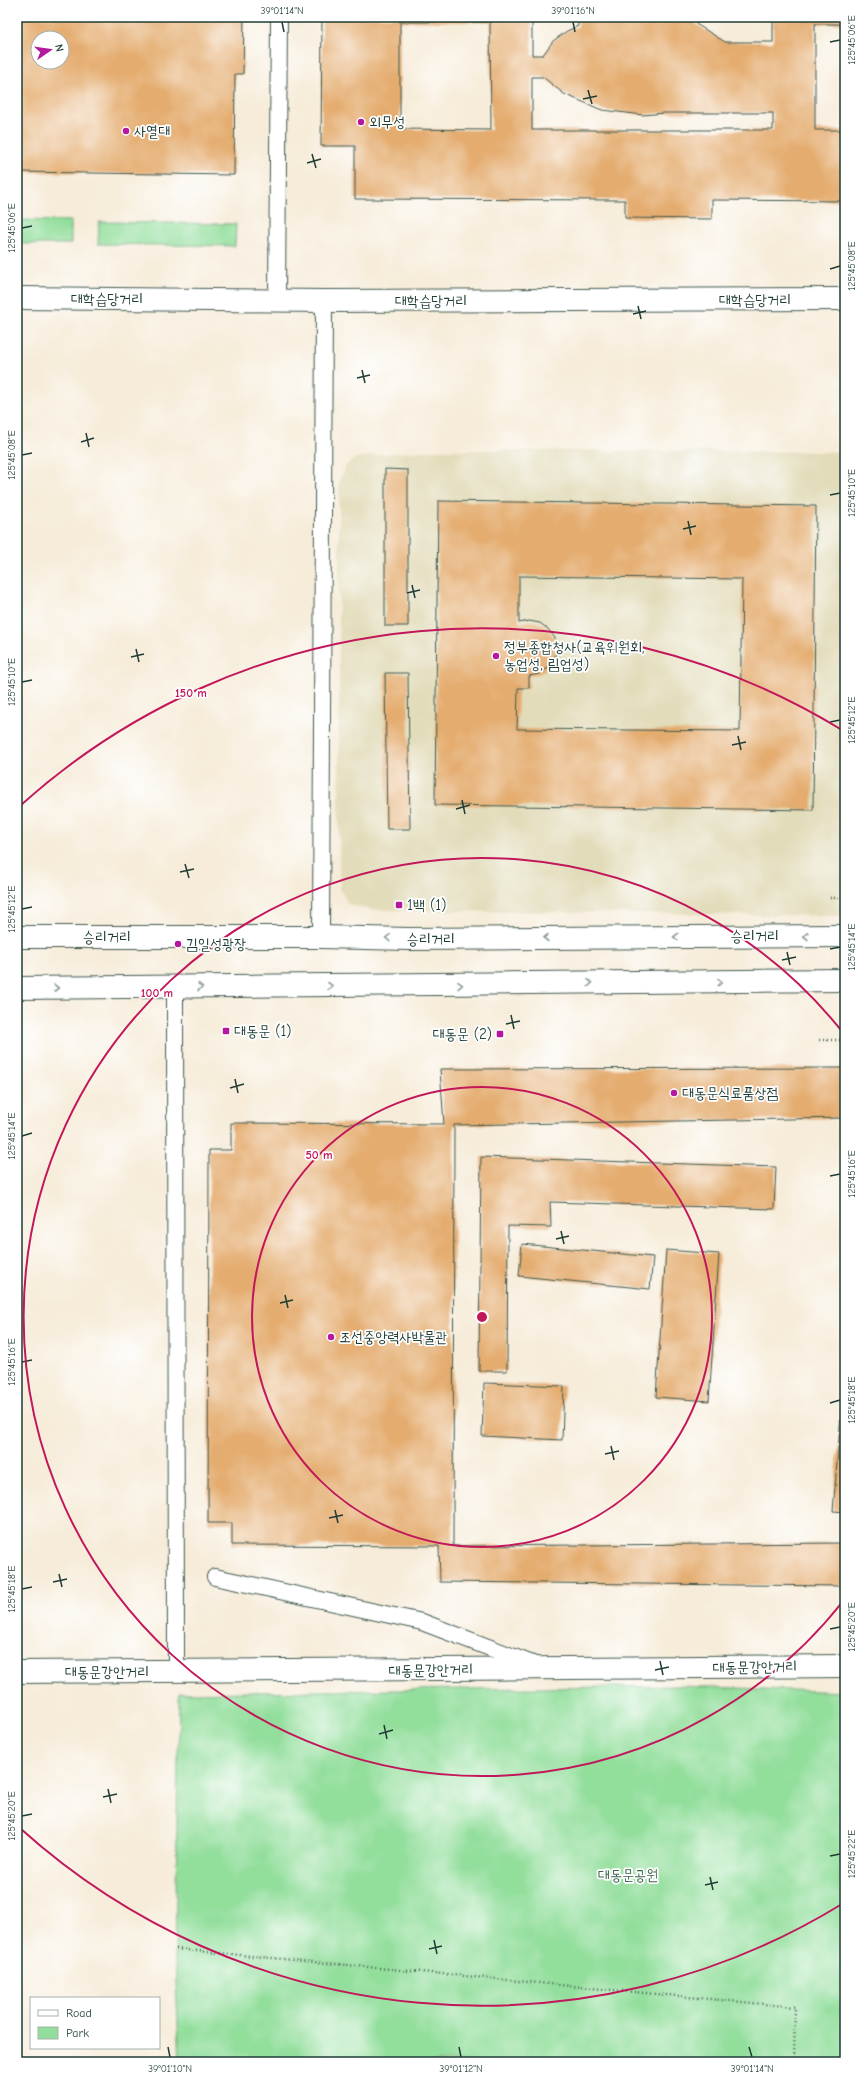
<svg xmlns="http://www.w3.org/2000/svg" width="862" height="2079" viewBox="0 0 862 2079" font-family="'Comic Neue','Poor Story',sans-serif">
<rect width="100%" height="100%" fill="#fff"/>
<filter id="ink" filterUnits="userSpaceOnUse"><feTurbulence type="fractalNoise" baseFrequency=".025" numOctaves="2"/><feDisplacementMap in="SourceGraphic" scale="8" xChannelSelector="R" yChannelSelector="G"/><feConvolveMatrix kernelMatrix="1 2 1 2 8 2 1 2 1" color-interpolation-filters="sRGB"/></filter>
<filter id="wash" filterUnits="userSpaceOnUse"><feTurbulence type="fractalNoise" baseFrequency=".012" numOctaves="4" result="noise"/><feDisplacementMap in="SourceGraphic" scale="16" xChannelSelector="R" yChannelSelector="G"/><feGaussianBlur stdDeviation="0.9" result="paint"/><feColorMatrix in="noise" values="0 0 0 0 0 0 0 0 0 0 0 0 0 0 0 0 0 1.4 0 .05"/><feComposite in="paint" operator="in"/></filter>
<g filter="url(#wash)">
<rect width="100%" height="100%" fill="#f6ecd9"/>
<path fill="#e2dcba" d="M436,450L845,452V916L370,910L348,904L340,889L339,869V482L346,465L356,458L382,454Z"/>
<g fill="#92de9b" stroke="#588e68">
<path d="M17,220L71,221V244H17Z"/>
<path d="M99,222L236,224L235,246L98,244Z"/>
<path d="M681,1686L845,1692V2062H180L175,1960L179,1693Z"/>
</g>
<g id="blocks">
<g fill="#e4ac6e" fill-rule="evenodd">
<path d="M17,17H244L243,74H235L234,175L17,172ZM38,38H62V62H38Z"/>
<path d="M322,17H532V55H543L553,41L567,31L578,26V17H696V24L725,42H773V17H845V24H815V130H845V201L712,200V219L625,218V200L355,199V146H321ZM400,22H490L491,130L400,129ZM532,77H543L564,94L602,110L643,115L664,113H773V130H532Z"/>
<path d="M385,469L408,470V626H385Z"/>
<path d="M438,501L816,506L813,810L435,805ZM519,576L742,579L740,731L517,729L518,688H529V676L539,674L548,668L554,659L557,649L555,638L548,629L540,623L529,621L519,623Z"/>
<path d="M385,673H408L410,829H387Z"/>
<path d="M845,1068V1118L454,1125L453,1546L845,1543V1586L440,1582L439,1546L232,1545V1523H208L209,1150H231V1123L444,1124L440,1069Z"/>
<path d="M481,1157L776,1167L774,1209L550,1202L551,1227L508,1226L507,1371H479Z"/>
<path d="M522,1244L653,1257L650,1289L519,1276Z"/>
<path d="M666,1250L719,1254L709,1401L656,1397Z"/>
<path d="M844,1378H845V1512L833,1511Z"/>
<path d="M484,1383L564,1386L562,1440L482,1436Z"/>
</g>
</g>
</g>
<g filter="url(#ink)">
<use href="#blocks" fill-opacity="0" stroke="#3f574d" stroke-width="1"/>
<g fill="none" stroke-linecap="round" stroke-linejoin="round">
<defs>
<g id="service">
<path d="M277,300L279,17"/>
<path d="M321,937L324,301"/>
<path d="M175,987L176,1672"/>
<path d="M215,1577L422,1622L535,1665"/>
</g>
<path id="tertiary" d="M17,1672L845,1666"/>
<path id="secondary" d="M17,298L324,301L845,299"/>
<g id="primary">
<path d="M17,937H321L409,939L845,936"/>
<path d="M17,988L845,980"/>
</g>
</defs>
<use href="#service" stroke="#3f574d" stroke-width="18"/>
<use href="#tertiary" stroke="#3f574d" stroke-width="24"/>
<use href="#secondary" stroke="#3f574d" stroke-width="24"/>
<use href="#primary" stroke="#3f574d" stroke-width="24"/>
<g stroke="#3f574d" stroke-width="2.5" stroke-dasharray="1 3" stroke-linecap="butt">
<path d="M830,898H845"/>
<path d="M819,1040H845"/>
<path d="M176,1949L795,2007L794,2062"/>
</g>
<use href="#service" stroke="#fff" stroke-width="16"/>
<use href="#tertiary" stroke="#fff" stroke-width="22"/>
<use href="#secondary" stroke="#fff" stroke-width="22"/>
<use href="#primary" stroke="#fff" stroke-width="22"/>
</g>
<defs><path id="oneway-chevron" d="M-2-3.5L2.5 0L-2 3.5" fill="none" stroke-width="1.6" stroke-linecap="round" stroke-linejoin="round"/></defs>
<g stroke="#8f9e9a">
<use href="#oneway-chevron" transform="translate(806 936) rotate(180)"/>
<use href="#oneway-chevron" transform="translate(676 937) rotate(180)"/>
<use href="#oneway-chevron" transform="translate(388 938) rotate(-179)"/>
<use href="#oneway-chevron" transform="translate(546 938) rotate(180)"/>
<use href="#oneway-chevron" transform="translate(720 982) rotate(-1)"/>
<use href="#oneway-chevron" transform="translate(590 983) rotate(-1)"/>
<use href="#oneway-chevron" transform="translate(460 985) rotate(-1)"/>
<use href="#oneway-chevron" transform="translate(330 986)"/>
<use href="#oneway-chevron" transform="translate(200 987)"/>
<use href="#oneway-chevron" transform="translate(56 988)"/>
</g>
</g>
<path fill="none" stroke="#1f3d34" stroke-width="1.5" d="M282,22L284,32M573,22L575,32M830,42L840,40M588,90L592,104M583,99L597,96M312,154L316,168M307,163L321,159M22,228L32,226M830,269L840,266M638,306L641,319M633,314L646,311M362,370L365,383M357,378L370,375M86,433L89,447M81,442L94,438M22,455L32,453M830,495L840,493M688,521L691,535M683,529L696,526M412,585L415,598M407,593L420,590M136,649L139,662M131,657L144,654M22,682L32,680M830,722L840,720M738,736L741,750M732,745L746,742M462,800L465,814M456,809L470,805M185,864L189,878M180,872L194,869M22,909L32,907M830,949L840,947M787,952L790,965M782,960L796,957M511,1015L514,1029M506,1024L520,1021M235,1079L238,1093M230,1088L244,1084M22,1136L32,1133M830,1176L840,1174M561,1231L564,1244M556,1239L569,1236M285,1295L288,1308M280,1303L293,1300M22,1362L32,1360M830,1403L840,1400M611,1446L614,1460M605,1454L619,1451M335,1510L338,1523M329,1518L343,1515M59,1574L62,1587M53,1582L67,1579M22,1589L32,1587M830,1629L840,1627M660,1661L663,1675M655,1670L669,1667M384,1725L387,1739M379,1734L393,1730M108,1789L111,1803M103,1797L117,1794M22,1816L32,1814M830,1856L840,1854M710,1877L713,1890M705,1885L718,1882M434,1940L437,1954M429,1949L442,1946M168,2047L170,2057M459,2047L461,2057M749,2047L752,2057"/>
<g fill="none" stroke="#c2185b" stroke-width="2">
<circle cx="482" cy="1317" r="230"/>
<path d="M844 1600A459 459 0 1 1 844 1034"/>
<path d="M842 1904A689 689 0 0 1 21 1829M21 805A689 689 0 0 1 842 730"/>
</g>
<g fill="#b5179e" stroke="#fff" stroke-width="1.5">
<circle cx="361" cy="122" r="4"/>
<circle cx="126" cy="131" r="4"/>
<circle cx="496" cy="656" r="4"/>
<rect x="395" y="901" width="8" height="8" rx="2"/>
<circle cx="178" cy="944" r="4"/>
<rect x="222" y="1027" width="8" height="8" rx="2"/>
<rect x="496" y="1030" width="8" height="8" rx="2"/>
<circle cx="674" cy="1093" r="4"/>
<circle cx="331" cy="1337" r="4"/>
</g>
<g text-anchor="middle" stroke-width="3.5" stroke-linejoin="round" paint-order="stroke">
<g font-size="15" fill="#1f3d34" stroke="#fff" text-anchor="start">
<text x="369" y="127">외무성</text>
<text x="134" y="136">사열대</text>
<text x="504" y="652">정부종합청사(교육위원회,<tspan x="504" dy="17">농업성, 림업성)</tspan></text>
<text x="407" y="910">1백 (1)</text>
<text x="186" y="949">김일성광장</text>
<text x="234" y="1036">대동문 (1)</text>
<text x="492" y="1039" text-anchor="end">대동문 (2)</text>
<text x="682" y="1098">대동문식료품상점</text>
<text x="339" y="1342">조선중앙력사박물관</text>
</g>
<g font-size="15" fill="#1f3d34" stroke="#fff">
<text x="107" y="304">대학습당거리</text>
<text x="755" y="305">대학습당거리</text>
<text x="431" y="306">대학습당거리</text>
<text x="755" y="941">승리거리</text>
<text x="107" y="942">승리거리</text>
<text x="431" y="944">승리거리</text>
<text transform="translate(755 1667) rotate(-1)" y="5">대동문강안거리</text>
<text transform="translate(431 1670) rotate(-1)" y="5">대동문강안거리</text>
<text x="107" y="1677">대동문강안거리</text>
</g>
<g font-size="15" fill="#3c654e" stroke="#fff">
<text x="628" y="1880">대동문공원</text>
</g>
</g>
<circle cx="482" cy="1317" r="6" fill="#c2185b" stroke="#fff" stroke-width="2"/>
<g font-size="12" text-anchor="middle" font-weight="bold" fill="#c2185b" stroke="#fff" stroke-width="3.5" stroke-linejoin="round" paint-order="stroke">
<text x="191" y="697">150 m</text>
<text x="157" y="997">100 m</text>
<text x="319" y="1159">50 m</text>
</g>
<rect width="862" height="2079" fill="none" stroke="#fff" stroke-width="44"/>
<rect x="30" y="1997" width="130" height="52" fill="#ffffff" stroke="#a5b1ae"/>
<rect x="38" y="2010" width="20" height="6" fill="#ffffff" stroke="#a5b1ae"/>
<text x="66" y="2017" font-size="12" fill="#1f3d34">Road</text>
<rect x="38" y="2027" width="20" height="12" fill="#92de9b" stroke="#a5b1ae"/>
<text x="66" y="2037" font-size="12" fill="#1f3d34">Park</text>
<g transform="translate(50 50) rotate(77)"><circle r="19" fill="#ffffff" stroke="#a5b1ae"/>
<path d="M0-3L7 15L0 10L-7 15Z" fill="#b5179e"/>
<text y="-6" font-size="11" font-weight="bold" text-anchor="middle" fill="#1f3d34">N</text>
</g>
<rect x="22" y="22" width="818" height="2035" fill="none" stroke="#1f3d34" stroke-width="1.5"/>
<g font-size="10" text-anchor="middle" fill="#1f3d34">
<text x="282" y="14">39°01'14"N</text>
<text x="573" y="14">39°01'16"N</text>
<text transform="translate(851 40) rotate(-90)" y="4">125°45'06"E</text>
<text transform="translate(11 228) rotate(-90)" y="4">125°45'06"E</text>
<text transform="translate(851 266) rotate(-90)" y="4">125°45'08"E</text>
<text transform="translate(11 455) rotate(-90)" y="4">125°45'08"E</text>
<text transform="translate(851 493) rotate(-90)" y="4">125°45'10"E</text>
<text transform="translate(11 682) rotate(-90)" y="4">125°45'10"E</text>
<text transform="translate(851 720) rotate(-90)" y="4">125°45'12"E</text>
<text transform="translate(11 909) rotate(-90)" y="4">125°45'12"E</text>
<text transform="translate(851 947) rotate(-90)" y="4">125°45'14"E</text>
<text transform="translate(11 1136) rotate(-90)" y="4">125°45'14"E</text>
<text transform="translate(851 1174) rotate(-90)" y="4">125°45'16"E</text>
<text transform="translate(11 1362) rotate(-90)" y="4">125°45'16"E</text>
<text transform="translate(851 1400) rotate(-90)" y="4">125°45'18"E</text>
<text transform="translate(11 1589) rotate(-90)" y="4">125°45'18"E</text>
<text transform="translate(851 1627) rotate(-90)" y="4">125°45'20"E</text>
<text transform="translate(11 1816) rotate(-90)" y="4">125°45'20"E</text>
<text transform="translate(851 1854) rotate(-90)" y="4">125°45'22"E</text>
<text x="170" y="2072">39°01'10"N</text>
<text x="461" y="2072">39°01'12"N</text>
<text x="752" y="2072">39°01'14"N</text>
</g>
</svg>
